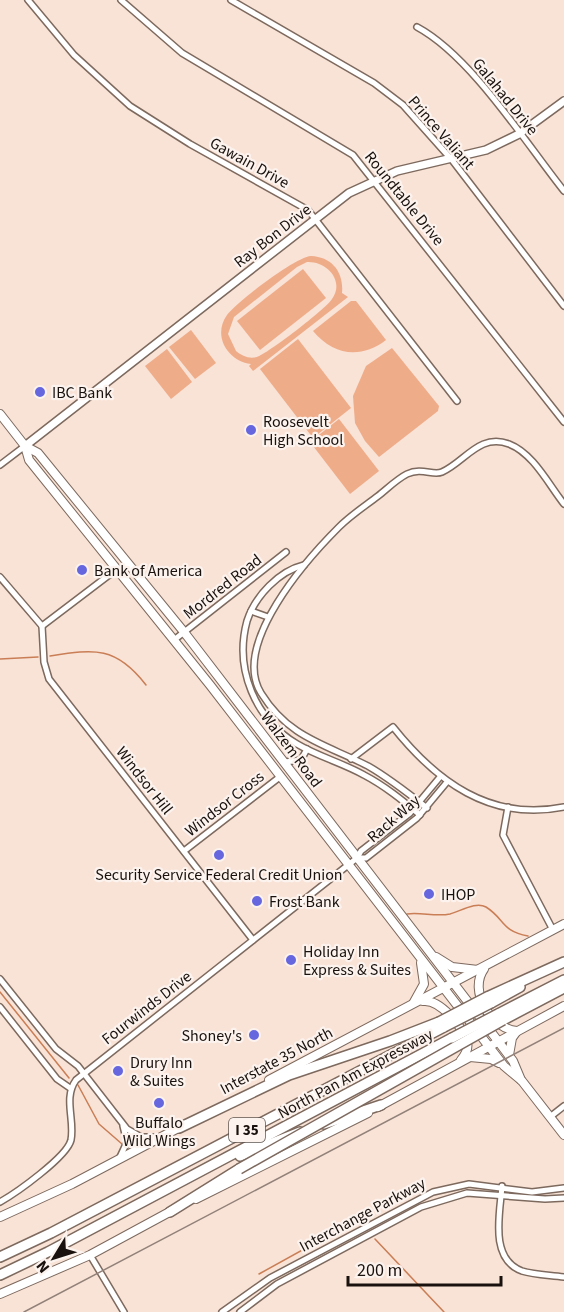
<svg xmlns="http://www.w3.org/2000/svg" width="564" height="1312" viewBox="0 0 564 1312" font-family="'Source Sans 3',sans-serif">
<rect width="100%" height="100%" fill="#f9e2d6"/>
<g fill="#efac89" fill-rule="evenodd">
<path d="M311,256C332,257 344,272 342,293L348,297L253,371L249,366L251,364C228,361 212,336 227,315C237,302 295,257 311,256ZM307,262C327,261 345,281 332,299C326,309 267,354 257,357C249,359 242,356 236,351L228,334L234,317L297,267Z"/>
<path d="M303,269L326,298L260,350L237,321Z"/>
<path d="M351,301H356L386,340C361,359 334,356 313,331Z"/>
<path d="M191,330L216,363L195,379L169,347Z"/>
<path d="M298,339L351,408L313,438L260,369Z"/>
<path d="M392,348L439,406L438,411L379,457L365,441L355,423L353,396L366,366Z"/>
<path d="M167,349L192,382L171,399L145,366Z"/>
<path d="M339,419L379,471L350,494L310,442Z"/>
</g>
<g fill="none" stroke-linecap="round" stroke-linejoin="round">
<g stroke="#c97e55" stroke-width="1.5">
<path d="M50,656C95,649 116,646 146,685"/>
<path d="M0,659L38,657"/>
<path d="M407,914C421,912 436,917 450,914C461,911 476,901 486,907C505,919 501,931 528,936"/>
<path d="M0,992L69,1078"/>
<path d="M78,1085L99,1124L122,1144"/>
<path d="M375,1239L444,1312"/>
<path d="M259,1274L353,1222L361,1224"/>
</g>
<defs>
<g id="minor">
<path d="M28,0L74,55L130,106L190,144L308,210L457,401"/>
<path d="M121,0L182,53L353,155L564,422"/>
<path d="M231,0L374,83L403,105L452,160L564,306"/>
<path d="M417,27C471,56 525,142 564,191"/>
<path d="M0,465L25,446"/>
<path d="M304,565C279,571 255,596 247,621C234,669 255,719 297,744C319,757 343,763 364,775C385,786 402,800 420,815"/>
<path d="M0,577L42,626"/>
<path d="M251,611L268,617"/>
<path d="M42,626L44,662L49,679L253,940"/>
<path d="M42,626L117,569"/>
<path d="M174,640L286,552"/>
<path d="M351,759L393,727C436,781 490,822 564,807"/>
<path d="M285,762L301,760L307,749"/>
<path d="M508,807L503,835L553,930"/>
<path d="M427,808C408,793 389,778 368,766C325,744 289,738 261,693C231,644 307,559 339,527C351,515 365,506 378,496C387,489 397,479 407,474C422,467 433,476 442,472C465,462 479,433 509,444C533,453 549,485 564,504"/>
<path d="M184,851L281,776"/>
<path d="M357,858H366L417,818L447,782"/>
<path d="M0,979L56,1049L78,1066L127,1129L141,1137H160"/>
<path d="M0,1007L57,1079L70,1088"/>
<path d="M550,1117L564,1106"/>
<path d="M120,1157L127,1142L123,1126"/>
<path d="M502,1186C500,1213 489,1259 522,1271C535,1275 550,1275 564,1277"/>
<path d="M0,1202C16,1193 67,1157 71,1140C75,1120 63,1098 76,1080L357,858L361,851L410,813L440,777"/>
<path d="M90,1255L124,1312"/>
<path d="M222,1312L270,1278L433,1192L469,1184L532,1192L564,1188"/>
<path d="M240,1312L277,1284L421,1207L467,1193L545,1199L564,1198"/>
</g>
<path id="tertiary" d="M25,446L349,193L397,171L486,150L519,134L564,101"/>
<g id="secondary">
<path d="M0,414L25,446L38,453L184,632L498,1041L513,1061L521,1080"/>
<path d="M25,446L29,460L210,685L504,1066L522,1081L564,1135"/>
<path d="M436,957L452,967L478,970"/>
<path d="M484,969C468,991 491,1029 517,1031L512,1038L509,1055"/>
<path d="M423,1001C440,999 462,1026 467,1042C469,1049 465,1055 461,1060"/>
<path d="M414,1002L424,984L421,963"/>
<path d="M470,1057L491,1059L499,1063"/>
<path d="M269,1080L564,924"/>
<path d="M378,1107L564,1006"/>
<path d="M196,1199L368,1113"/>
<path d="M0,1217L72,1184L184,1125"/>
<path d="M0,1294L90,1255L175,1209"/>
</g>
<g id="motorway">
<path d="M487,997L564,962"/>
<path d="M491,1003L520,987"/>
<path d="M498,1014L564,980"/>
<path d="M503,1020L564,988"/>
<path d="M324,1124L381,1105"/>
<path d="M179,1128L289,1075L390,1041L439,1022"/>
<path d="M240,1156L300,1132"/>
<path d="M170,1212L239,1169"/>
<path d="M0,1257L51,1233L444,1027"/>
<path d="M0,1275L48,1252L452,1038"/>
</g>
</defs>
<use href="#minor" stroke="#7d695e" stroke-width="8"/>
<use href="#tertiary" stroke="#7d695e" stroke-width="10"/>
<use href="#secondary" stroke="#7d695e" stroke-width="10"/>
<use href="#motorway" stroke="#7d695e" stroke-width="12"/>
<use href="#minor" stroke="#fff" stroke-width="5"/>
<use href="#tertiary" stroke="#fff" stroke-width="7"/>
<use href="#secondary" stroke="#fff" stroke-width="8"/>
<use href="#motorway" stroke="#fff" stroke-width="9"/>
<path stroke="#918178" stroke-width="1.5" d="M24,1312L564,1028"/>
<defs>
<g id="motorway-bridge">
<path d="M439,1022L487,997"/>
<path d="M444,1027L491,1003"/>
<path d="M452,1038L498,1014"/>
<path d="M239,1169L503,1020"/>
</g>
</defs>
<use href="#motorway-bridge" stroke="#7d695e" stroke-width="12" stroke-linecap="butt"/>
<use href="#motorway-bridge" stroke="#fff" stroke-width="9"/>
</g>
<g fill="#6666df" stroke="#fcf3ee" stroke-width="2">
<circle cx="40" cy="392" r="6"/>
<circle cx="251" cy="430" r="6"/>
<circle cx="82" cy="570" r="6"/>
<circle cx="219" cy="855" r="6"/>
<circle cx="429" cy="894" r="6"/>
<circle cx="257" cy="901" r="6"/>
<circle cx="291" cy="960" r="6"/>
<circle cx="254" cy="1035" r="6"/>
<circle cx="118" cy="1071" r="6"/>
<circle cx="159" cy="1103" r="6"/>
</g>
<g text-anchor="middle" stroke-width="4.5" stroke-linejoin="round" paint-order="stroke">
<rect fill="#fcf3ee" stroke="#5d5550" stroke-width="1.5" x="229" y="1118" width="36" height="24" rx="4.5"/>
<g font-size="15" font-weight="bold" fill="#19110d">
<text x="247" y="1135">I 35</text>
</g>
<g font-size="16" fill="#19110d" stroke="#fcf3ee">
<text transform="translate(506 96) rotate(51)" y="6">Galahad Drive</text>
<text transform="translate(442 132) rotate(49)" y="6">Prince Valiant</text>
<text transform="translate(250 162) rotate(29)" y="6">Gawain Drive</text>
<text transform="translate(405 198) rotate(51)" y="6">Roundtable Drive</text>
<text transform="translate(272 235) rotate(-38)" y="6">Ray Bon Drive</text>
<text transform="translate(222 586) rotate(-38)" y="6">Mordred Road</text>
<text transform="translate(292 749) rotate(53)" y="6">Walzem Road</text>
<text transform="translate(145 780) rotate(52)" y="6">Windsor Hill</text>
<text transform="translate(224 803) rotate(-38)" y="6">Windsor Cross</text>
<text transform="translate(393 818) rotate(-41)" y="6">Rack Way</text>
<text transform="translate(146 1007) rotate(-38)" y="6">Fourwinds Drive</text>
<text transform="translate(276 1060) rotate(-28)" y="6">Interstate 35 North</text>
<text transform="translate(355 1073) rotate(-28)" y="6">North Pan Am Expressway</text>
<text transform="translate(362 1214) rotate(-28)" y="6">Interchange Parkway</text>
</g>
<g font-size="16" fill="#19110d" stroke="#fcf3ee" text-anchor="start">
<text x="52" y="398">IBC Bank</text>
<text x="263" y="427">Roosevelt<tspan x="263" dy="18">High School</tspan></text>
<text x="94" y="576">Bank of America</text>
<text x="219" y="880" text-anchor="middle">Security Service Federal Credit Union</text>
<text x="441" y="900">IHOP</text>
<text x="269" y="907">Frost Bank</text>
<text x="303" y="957">Holiday Inn<tspan x="303" dy="18">Express &amp; Suites</tspan></text>
<text x="242" y="1041" text-anchor="end">Shoney's</text>
<text x="130" y="1068">Drury Inn<tspan x="130" dy="18">&amp; Suites</tspan></text>
<text x="159" y="1128" text-anchor="middle">Buffalo<tspan x="159" dy="18">Wild Wings</tspan></text>
</g>
</g>
<g transform="translate(54 1258) rotate(232)" stroke="#fcf3ee" stroke-width="4.5" paint-order="stroke">
<path d="M0-4.5L10 22L0 15L-10 22Z" fill="#19110d"/>
<text y="-9" font-size="16" font-weight="bold" text-anchor="middle" fill="#19110d">N</text>
</g>
<path d="M348 1276v9h153v-9" fill="none" stroke="#19110d" stroke-width="3"/>
<text x="357" y="1276" font-size="18" fill="#19110d" stroke="#fcf3ee" stroke-width="4.5" paint-order="stroke">200 m</text>
</svg>
